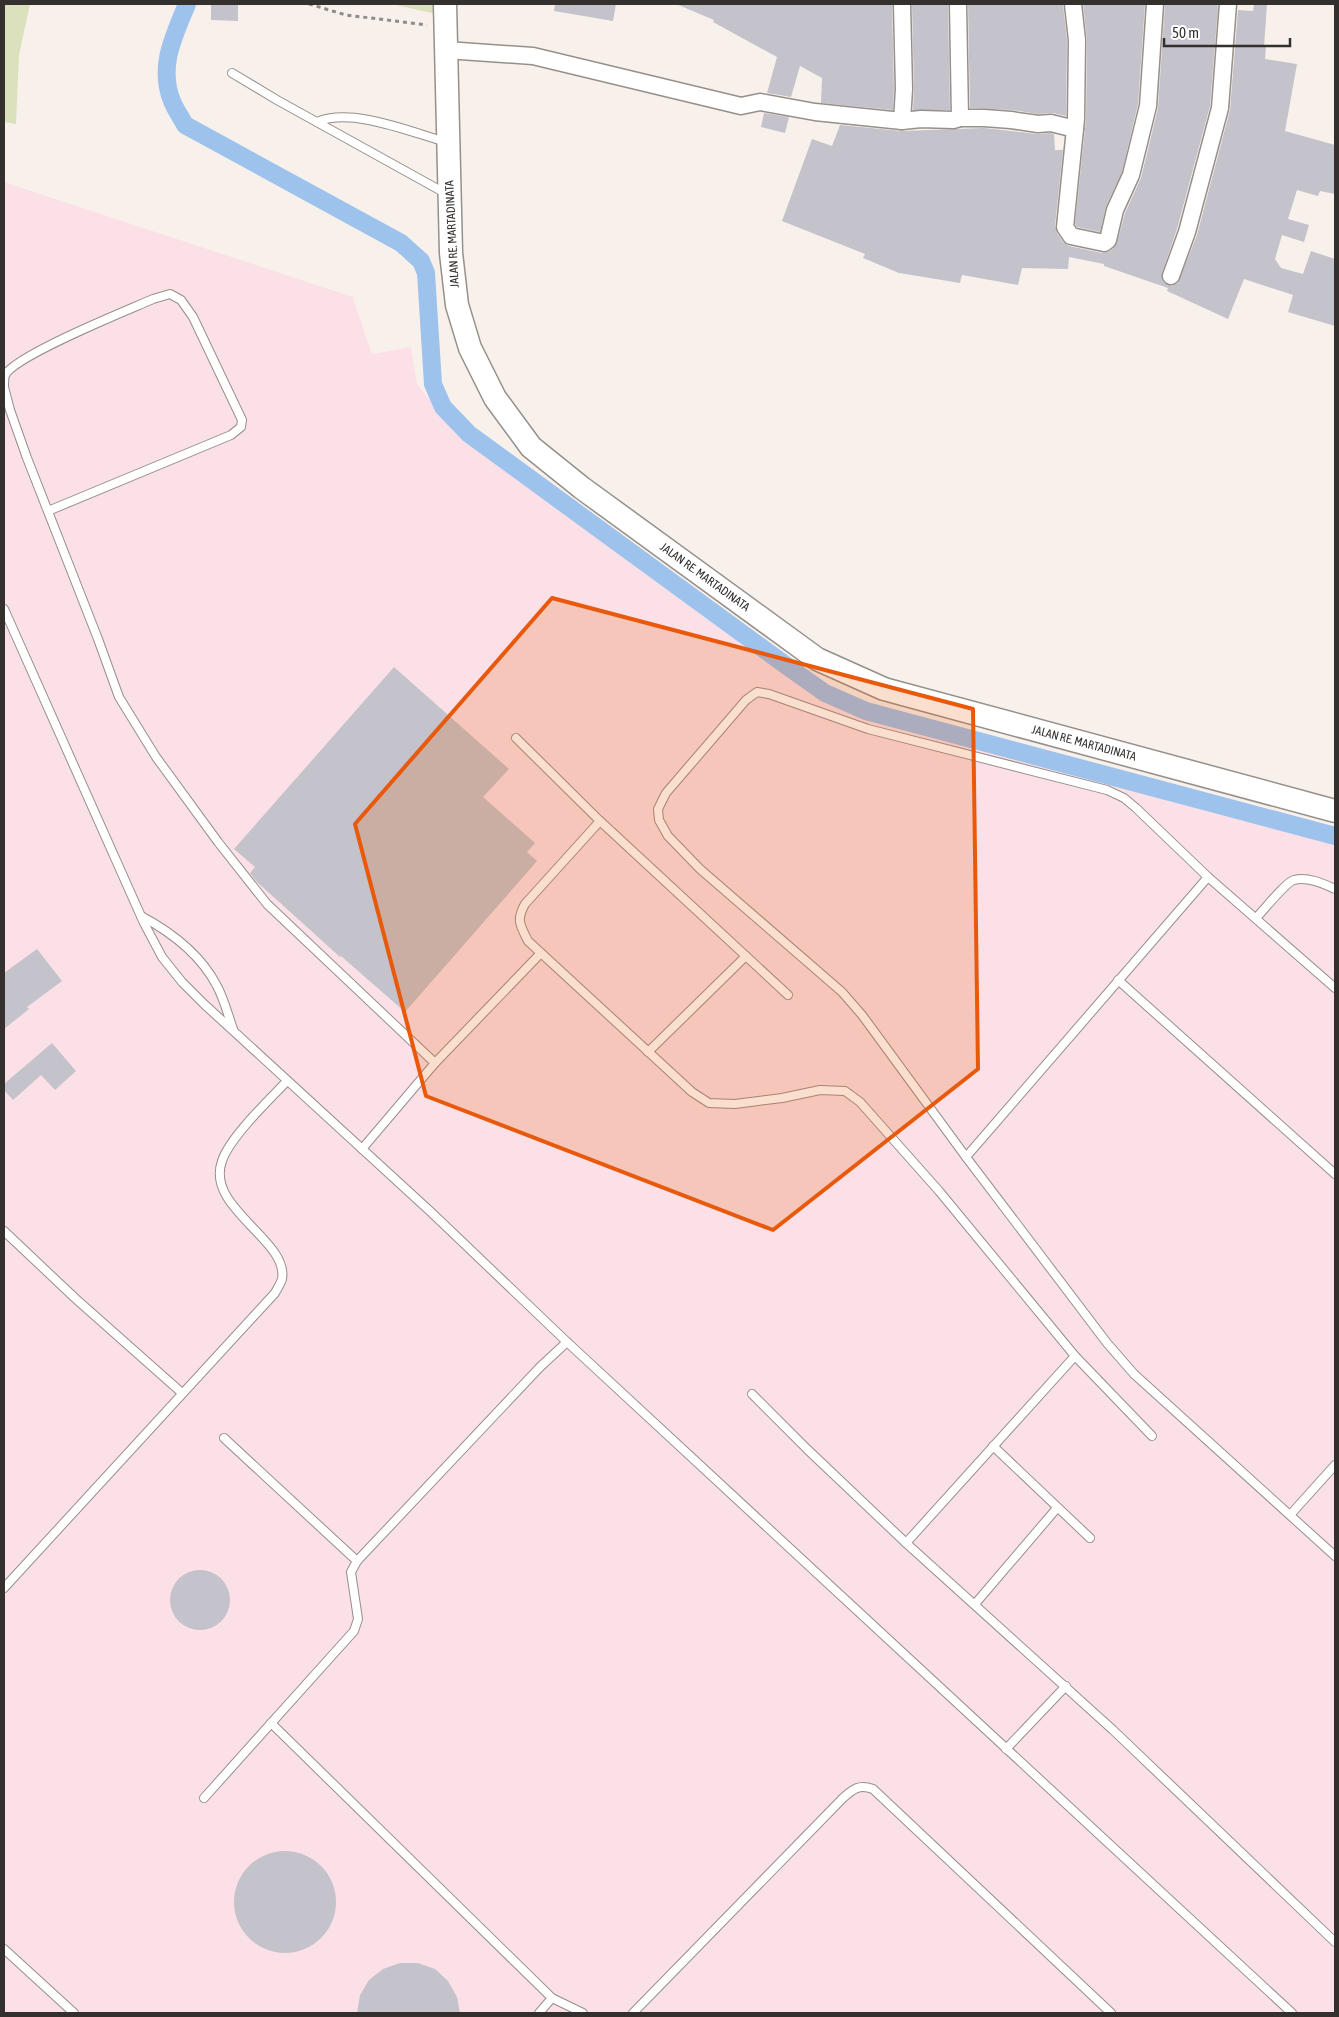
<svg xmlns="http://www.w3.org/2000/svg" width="1339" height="2017" viewBox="0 0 1339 2017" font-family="'Asap Condensed',sans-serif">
<rect width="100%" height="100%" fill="#f8f1eb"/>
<path fill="#fbe1e7" d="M4,182L353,297L372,354L411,347L417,384L445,419L831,706L1335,845V2013H4Z"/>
<g fill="#dbe1bc">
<path d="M4,4H30L19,55L16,124L4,122Z"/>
<path d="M392,4H435L436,14Z"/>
</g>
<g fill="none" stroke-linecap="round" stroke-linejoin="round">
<path stroke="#9dc2ec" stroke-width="18" d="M187,4C174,36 158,66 172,101C175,109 181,117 185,125L401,243L421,261L426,273L433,384L443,407L469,434L791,669L825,693L866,711L1335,836"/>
</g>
<g fill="#c4c2ca">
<path d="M211,4H238V21L211,20Z"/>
<path d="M555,4H616L613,21L554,11Z"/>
<path d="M676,4H892L894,89L893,110L821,103L822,78L800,66L791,97L767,93L777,57L713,22L714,20Z"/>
<path d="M912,4H948L950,110H913L914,89Z"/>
<path d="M968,4H1063L1067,40L1066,116L1053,113L1038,114L1012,110L970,108Z"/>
<path d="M1083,4H1145L1138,104L1122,172L1106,206L1100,232L1077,227L1075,224L1086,119L1087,40Z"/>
<path d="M1165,4H1217L1218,8L1210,106L1177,229L1162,273L1163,282L1172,286L1178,283L1197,235L1230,110L1238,10L1253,11L1254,4H1267L1264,47H1266L1265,59L1297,64L1285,131L1335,145V194L1320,191L1318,196L1297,190L1288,219L1309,225L1304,242L1282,235L1275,259L1281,268L1303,274L1311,251L1335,259V326L1288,312L1293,295L1244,279L1228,319L1167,291L1168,288L1104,266V264L1069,257L1068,269L1022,268L1018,285L962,275L960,283L899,273L863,258L865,254L782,221L812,139L832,146L840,125L901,131L984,128L1037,134L1050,133L1054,134L1055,150H1063L1055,226L1057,233L1063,242L1069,246L1102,253L1110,251L1117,243L1125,213L1141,178L1158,108Z"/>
<path d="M764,113L789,117L785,133L761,127Z"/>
<path d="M394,667L509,769L483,797L535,843L527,852L537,861L405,1012L341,956L340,957L257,882L250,873L255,867L234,849Z"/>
<path d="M37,949L62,981L27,1007L29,1009L4,1029V973Z"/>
<path d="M52,1043L76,1071L55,1090L41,1075L13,1100L4,1090V1084Z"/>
<circle cx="200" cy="1600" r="30"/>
<circle cx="285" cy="1902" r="51"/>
<path d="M400,1963H418L435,1969L448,1981L457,1997L460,2013H357L360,1995L369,1980L383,1969Z"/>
</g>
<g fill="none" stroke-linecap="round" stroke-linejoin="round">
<defs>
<g id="service">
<path d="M232,73L277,100L445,193"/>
<path d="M317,122C352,107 410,132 446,142"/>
<path d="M4,387L10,410L27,458L98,639L119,697L156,757L218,842L267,904L435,1063L362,1149"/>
<path d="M4,387C4,383 4,378 5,375C16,355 126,311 153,299L170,294L181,300L193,317L242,420L241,427L231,435L48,511"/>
<path d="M4,609L144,923L162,957L182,982L204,1004L432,1213L567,1342L1292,2013"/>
<path d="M516,738L600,821L788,995"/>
<path d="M600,821L525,904C516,920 520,925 528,941L692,1092L709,1103L735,1104L782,1098L820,1090L845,1091L860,1102L939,1191L1075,1356L906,1543"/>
<path d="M141,916C171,932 201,955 217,986C224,999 228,1015 233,1029"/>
<path d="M1256,918C1263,911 1286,882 1294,880C1307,876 1324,884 1335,889"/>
<path d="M1118,980L1335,1174"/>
<path d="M1335,988L1208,877L1136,808L1124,798L1107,790L868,729L769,694L757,692L746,700L666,793L658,809L659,820L668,836L700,869L842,992L862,1015L966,1157L1107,1343L1134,1374L1335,1556"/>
<path d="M648,1052L746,956"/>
<path d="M435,1063L540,954"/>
<path d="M966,1157L1208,877"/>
<path d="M4,1231L76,1299L182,1393"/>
<path d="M1075,1356L1152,1436"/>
<path d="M752,1394L808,1450L906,1543L1113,1730L1335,1942"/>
<path d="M224,1438L357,1561"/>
<path d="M993,1446L1090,1538"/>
<path d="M1290,1515L1335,1465"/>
<path d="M4,1588L275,1293C277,1289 281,1283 282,1279C289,1240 205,1208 222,1161C230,1137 269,1100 287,1081"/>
<path d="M975,1604L1057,1508"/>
<path d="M271,1723L552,1998"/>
<path d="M1006,1749L1066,1686"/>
<path d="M204,1798L354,1631L358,1619L351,1572L357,1561L540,1367L567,1342"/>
<path d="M4,1949L74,2013"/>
<path d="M539,2013L552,1998L583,2013"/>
<path d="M633,2013L843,1798C853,1789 859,1784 873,1789L1111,2013"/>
</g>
<g id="minor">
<path d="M958,4L960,118"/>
<path d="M1073,4L1077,40L1076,119L1065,227L1071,236L1104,243L1108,240L1115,210L1131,175L1148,106L1155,4"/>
<path d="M446,50L533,56L741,106L760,102L815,112L902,121L904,89L902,4"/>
<path d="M902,121L921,119L953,120L960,118H984L1011,120L1038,124L1051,123L1075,129"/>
<path d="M1171,276L1187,232L1220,108L1228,4"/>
</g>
<path id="secondary" d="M445,4L451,253L457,305L470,348L495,398L531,447L582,488L817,659L884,689L1335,811"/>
</defs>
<use href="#service" stroke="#968f8a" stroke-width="10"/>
<use href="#minor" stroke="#968f8a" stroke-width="19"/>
<use href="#secondary" stroke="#968f8a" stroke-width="25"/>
<path stroke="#908b87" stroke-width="3" stroke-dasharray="4 4" stroke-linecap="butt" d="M309,4L346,15L427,25"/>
<use href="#service" stroke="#fff" stroke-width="8"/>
<use href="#minor" stroke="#fff" stroke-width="16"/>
<use href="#secondary" stroke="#fff" stroke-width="22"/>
</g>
<path fill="#e8590c" fill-opacity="0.2" stroke="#e8590c" stroke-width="4" stroke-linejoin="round" d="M552,598L973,709L978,1069L773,1230L426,1096L355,824Z"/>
<g text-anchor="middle" stroke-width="4" stroke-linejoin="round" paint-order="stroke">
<g font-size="12" fill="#33302e" stroke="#fff">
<text transform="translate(452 234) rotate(-93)" y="4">JALAN RE. MARTADINATA</text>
<text transform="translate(705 577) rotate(36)" y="4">JALAN RE. MARTADINATA</text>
<text transform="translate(1084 743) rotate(15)" y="4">JALAN RE. MARTADINATA</text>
</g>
</g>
<rect width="1339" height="2017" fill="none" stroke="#33302e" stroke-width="10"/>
<path d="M1164 38v8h126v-8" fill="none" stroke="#33302e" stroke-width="2.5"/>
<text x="1172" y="38" font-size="15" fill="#33302e" stroke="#ffffff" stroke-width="4" paint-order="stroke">50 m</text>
</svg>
